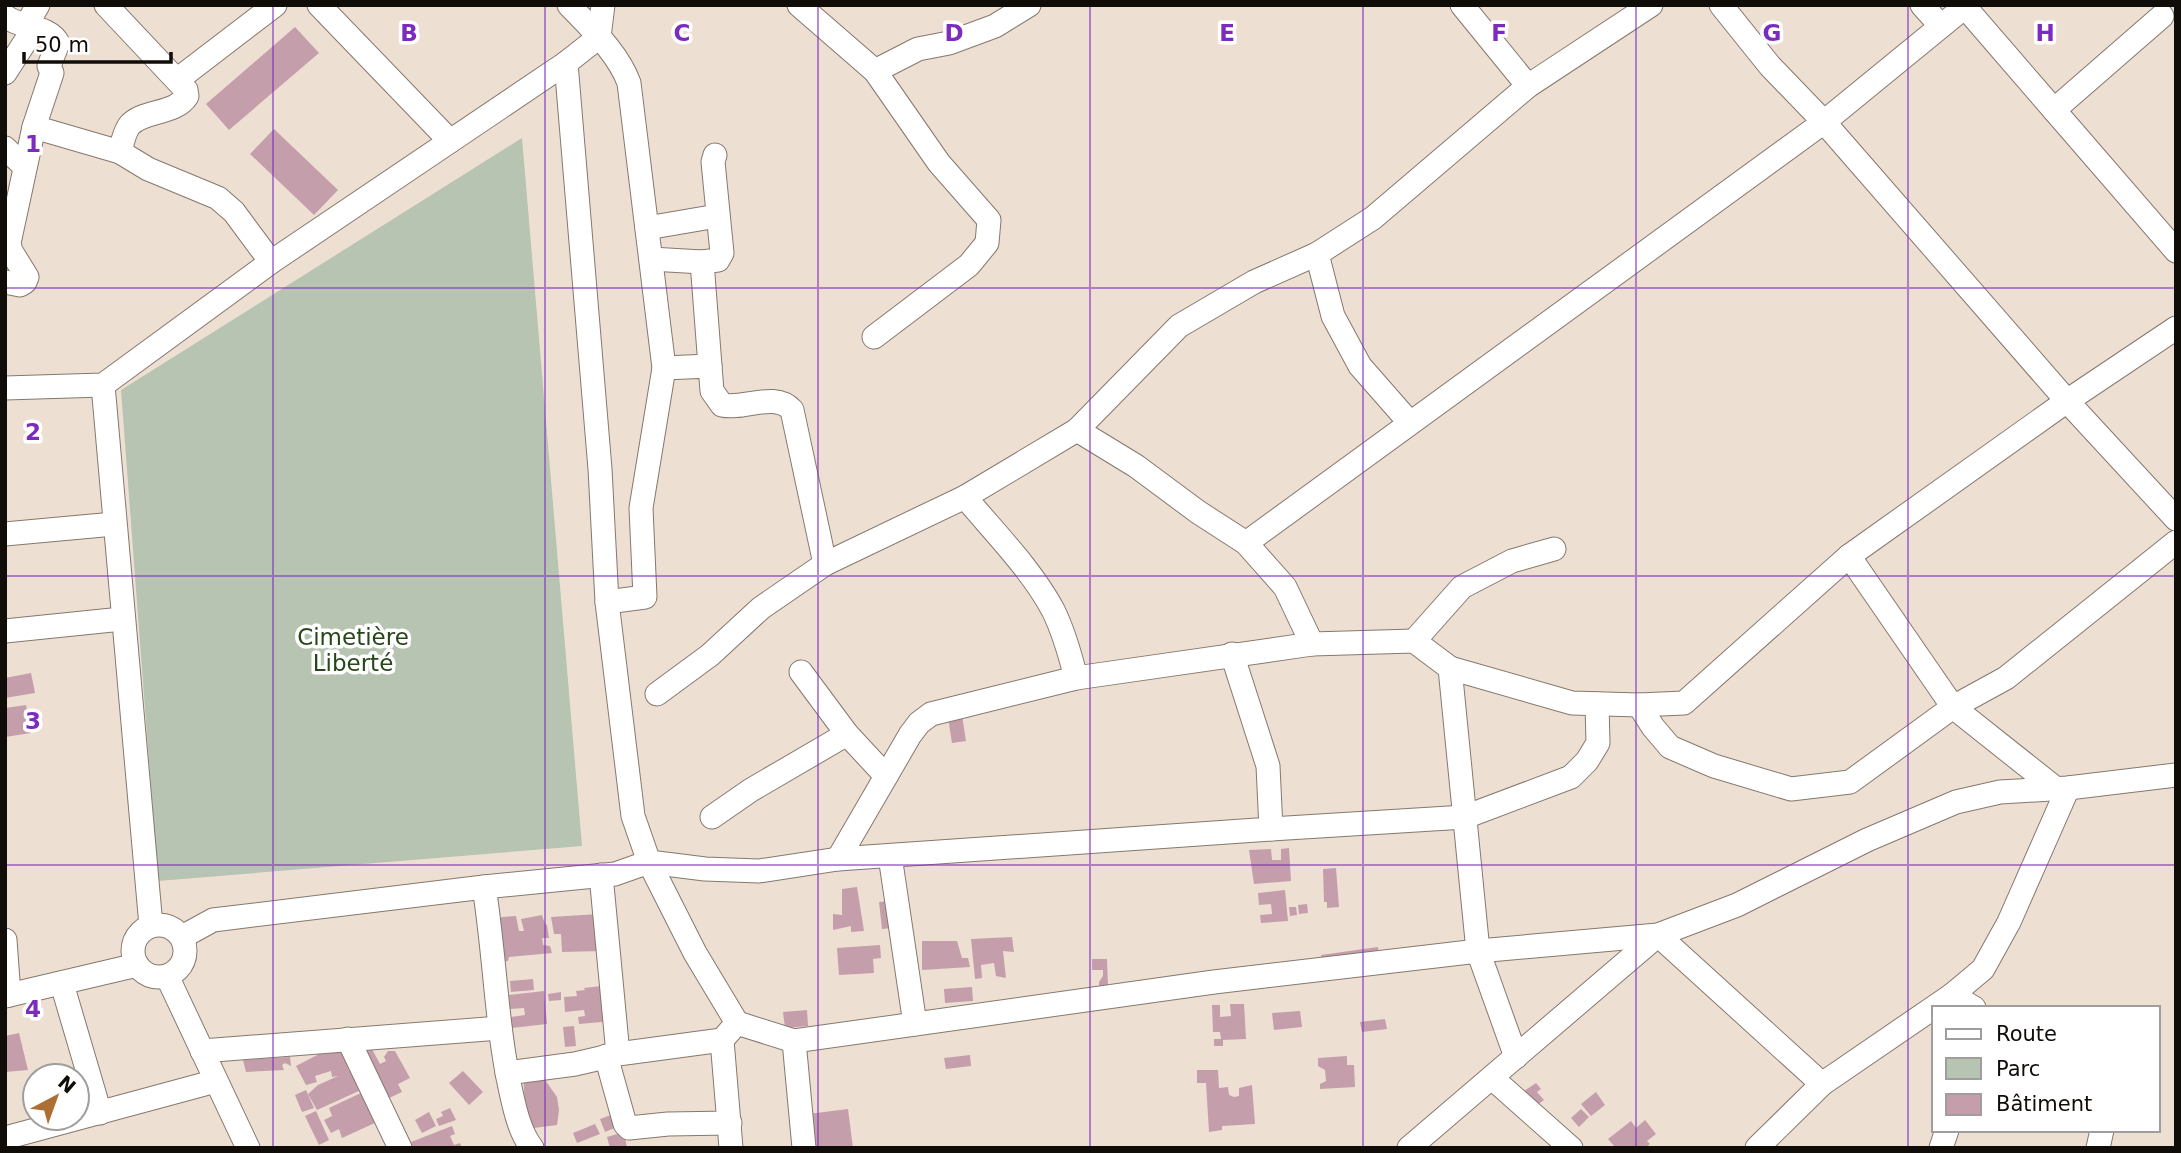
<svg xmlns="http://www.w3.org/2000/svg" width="2181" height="1153" viewBox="0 0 2181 1153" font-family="'DejaVu Sans',sans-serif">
<rect width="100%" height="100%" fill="#eedfd3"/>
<path fill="#b6c4b1" d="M522,138L582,846L158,881L121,390Z"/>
<g fill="#c59eac">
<path d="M295,27L319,53L229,130L206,104Z"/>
<path d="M274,129L338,190L314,215L250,154Z"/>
<path d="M31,673L35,693L5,698V678Z"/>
<path d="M960,703L966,741L952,743L946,705Z"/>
<path d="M26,705L31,733L5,737V708Z"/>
<path d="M1289,848L1291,881L1254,884L1249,850L1271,849L1272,860H1281V849Z"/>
<path d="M1336,868L1339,907L1327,908V902H1324L1323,869Z"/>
<path d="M857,887L864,931L851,932V926L833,930V914L842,915V889Z"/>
<path d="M1285,890L1288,921L1261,923L1260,915L1272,914L1271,904L1259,905L1258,893Z"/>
<path d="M890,901L892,928L882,929L879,902Z"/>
<path d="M1307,904L1308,913L1299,914L1298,905Z"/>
<path d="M1289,907H1296L1297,915L1290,916Z"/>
<path d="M599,914L602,951L562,952L561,934H554L551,917Z"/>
<path d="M542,915L545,924L547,925L549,938H542L543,945L550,946L552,953L509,957L508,961L501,962L497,921L502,917L516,916L519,931H524L521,919Z"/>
<path d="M1012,937L1014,952L1003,951L1006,978L996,976L994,963L981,965L982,978L975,979L971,939Z"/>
<path d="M922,941H957L962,958H968L970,967L922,970Z"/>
<path d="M880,945L881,958L873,959L874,973L839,975L837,948Z"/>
<path d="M1378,947L1381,969L1324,977L1321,955Z"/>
<path d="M1092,959H1107L1108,988L1099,991V982L1103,976V970H1092Z"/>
<path d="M533,979L534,990L511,992L510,981Z"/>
<path d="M610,985L613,1021L579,1024L578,1017L585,1016L584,1010L565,1012L564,997L577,996L576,991L585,990L584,988Z"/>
<path d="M972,987L973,1001L945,1003L944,989Z"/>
<path d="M544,991L547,1024L512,1028L511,1017L525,1015L524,1008L510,1009L509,995Z"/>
<path d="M561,992V1000L549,1001L548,994Z"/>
<path d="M1230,1004H1244L1246,1039L1223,1040V1046H1214V1039H1221L1220,1032H1213L1212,1005H1220V1017L1231,1016Z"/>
<path d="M807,1010L808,1026L785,1028L783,1012Z"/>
<path d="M1300,1011L1302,1027L1274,1030L1272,1013Z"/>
<path d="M1385,1019L1387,1029L1362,1032L1360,1022Z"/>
<path d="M574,1026L576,1046L565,1047L563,1027Z"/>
<path d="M19,1033L28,1070L5,1072V1036Z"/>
<path d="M372,1049L380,1064L386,1061L384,1057L388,1051H395L410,1078L398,1084L402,1092L387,1099L363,1054Z"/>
<path d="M343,1052L349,1071L351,1070L361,1090L317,1110L308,1094L318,1085L338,1076L332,1077L331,1071L315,1076L317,1082L306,1085L296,1066L319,1054Z"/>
<path d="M970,1055L971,1066L946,1069L944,1058Z"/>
<path d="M1347,1056V1065H1354L1355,1087L1320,1089V1084L1326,1081L1325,1070L1318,1066V1058Z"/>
<path d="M290,1057L291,1066L285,1063L282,1065L284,1070L246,1072L243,1060Z"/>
<path d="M538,1070L557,1097L559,1110L557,1125L526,1129L523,1071Z"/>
<path d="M1197,1070H1218L1219,1088L1228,1087L1229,1095L1234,1097L1239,1096V1088L1252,1085L1255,1124L1222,1126V1130L1209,1132L1206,1083H1197Z"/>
<path d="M463,1071L483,1092L469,1105L449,1083Z"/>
<path d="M1536,1083L1541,1089L1537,1092L1544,1100L1536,1106L1524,1091Z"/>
<path d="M306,1090L314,1108L302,1112L295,1095Z"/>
<path d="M363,1092L377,1122L342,1138L339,1129L331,1133L324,1120L332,1116L329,1108Z"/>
<path d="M1596,1092L1605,1105L1591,1116L1581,1104Z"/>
<path d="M450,1108L456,1120L439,1126L436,1119L443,1116L441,1112Z"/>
<path d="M848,1109L853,1148H796L792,1116Z"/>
<path d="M1581,1109L1589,1117L1579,1127L1571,1118Z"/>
<path d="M316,1111L329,1140L319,1145L305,1116Z"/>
<path d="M429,1112L436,1126L422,1133L415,1120Z"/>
<path d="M619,1112L624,1124L605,1132L600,1119Z"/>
<path d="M1645,1120L1656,1134L1647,1141L1650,1144L1645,1148H1611L1614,1146L1608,1139L1631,1121L1636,1128Z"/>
<path d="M595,1124L600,1134L577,1143L573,1133Z"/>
<path d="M452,1126L455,1134L450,1136L454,1145L460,1143L462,1148H426L425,1146L413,1148L411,1142Z"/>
<path d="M624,1132L627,1148H610L607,1137Z"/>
</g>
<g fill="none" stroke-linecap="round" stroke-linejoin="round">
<defs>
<g id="minor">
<path d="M106,5L186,90L187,96C175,115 141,110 129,126C124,133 122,144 120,152"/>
<path d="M319,5L450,141"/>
<path d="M569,5C591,28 618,53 629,83L664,368L641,508L645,597L607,602"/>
<path d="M799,5L875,71L939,163L989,220L987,243L969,265L874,337"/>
<path d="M1462,5L1528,86"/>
<path d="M1721,5L1770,66L1824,122L2067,401L2176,519"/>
<path d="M1922,5L1941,26"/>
<path d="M1965,7L2054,110L2162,16"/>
<path d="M5,16C19,28 49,25 58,43L49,66L52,73L34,127L9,243L11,251L27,277L25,282L20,285L5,282"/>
<path d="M27,24L38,5"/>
<path d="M566,63L600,469L607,602L633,816L649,862L705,869L759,871L838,859L1271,829L1268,766L1232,654"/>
<path d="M875,71L918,49L949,43L995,26L1029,5"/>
<path d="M5,73L34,28"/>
<path d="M177,80L275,5"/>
<path d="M2054,110L2176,251"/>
<path d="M34,127L120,152L148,169L218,198L234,212L271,262"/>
<path d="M5,148L25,167"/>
<path d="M647,228L717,216"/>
<path d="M1317,254L1333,316L1360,366L1410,423"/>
<path d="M651,259L702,262L710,366"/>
<path d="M702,262L718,260L722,253L713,162L715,155"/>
<path d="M664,368L710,366L712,391L722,405C744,410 775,391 792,410L825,564"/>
<path d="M103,385L151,926"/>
<path d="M5,388L103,385L271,262L566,63L599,37L603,5"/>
<path d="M965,497C995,533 1031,569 1053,610C1064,632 1070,654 1076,678"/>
<path d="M5,534L114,524"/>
<path d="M1246,543L1824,122L1967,5"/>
<path d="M1849,556L1953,707L2006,678L2176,542"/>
<path d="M5,631L122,619"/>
<path d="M1414,641L1462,587L1512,561L1554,549"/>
<path d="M1312,644L1414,641L1450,668L1478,951L1516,1057"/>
<path d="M1450,668L1572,703L1639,705L1684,703L1849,556L2067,401L2176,328"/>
<path d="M801,672L847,734L886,776"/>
<path d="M657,694L710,655L761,608L825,564L965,497L1077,430L1179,326L1254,282L1317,254L1373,218L1528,86L1651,5"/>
<path d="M1639,705L1653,727L1670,747L1714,766L1791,789L1850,782L1953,707L2055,788"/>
<path d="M712,817L751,790L847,734"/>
<path d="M1271,829L1465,817L1571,777L1587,761L1598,743L1597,704"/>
<path d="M890,856L915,1024"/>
<path d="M838,859L910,735L919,723L931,714L1076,678L1312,644L1285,587L1246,543L1198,512L1136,466L1077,430"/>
<path d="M601,875L618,1054"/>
<path d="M484,887C495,955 496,1025 511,1092C515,1110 520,1133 532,1148"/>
<circle cx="159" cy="951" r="26"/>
<path d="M182,937L213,920L484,887L615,874L649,862L695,953L737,1023"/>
<path d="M5,940L9,995"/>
<path d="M167,976L248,1148"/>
<path d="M62,984L100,1113"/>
<path d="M1952,995L1974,1008"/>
<path d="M5,996L137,965"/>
<path d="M348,1039L400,1148"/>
<path d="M722,1040L731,1148"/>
<path d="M794,1041L804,1148"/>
<path d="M202,1051L500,1028"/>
<path d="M606,1056L625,1124L629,1128L668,1124L730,1123"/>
<path d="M507,1073L575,1064L618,1054L722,1040L737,1023L794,1041L1214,982L1478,951L1658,935L1737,905L1867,840L1956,802L2000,792L2068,788L2176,775"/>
<path d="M1492,1078L1571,1148"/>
<path d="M1822,1084L1952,995L1983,969L2009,922L2068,788"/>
<path d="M5,1138L216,1081"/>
<path d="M1409,1148L1658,935L1822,1084L1757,1148"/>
<path d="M1941,1148L1947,1130"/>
<path d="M2098,1148L2102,1130"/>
</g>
</defs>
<use href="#minor" stroke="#85786d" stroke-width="25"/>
<use href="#minor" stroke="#fff" stroke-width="23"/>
</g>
<path fill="none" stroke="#7b2cbf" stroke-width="2" stroke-opacity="0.55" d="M273,5V1148M545,5V1148M818,5V1148M1090,5V1148M1363,5V1148M1636,5V1148M1908,5V1148M5,288H2176M5,576H2176M5,865H2176"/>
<g text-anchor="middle" stroke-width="7" stroke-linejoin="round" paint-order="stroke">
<g font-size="23" fill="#27461a" stroke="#fff">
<text x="353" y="645">Cimetière<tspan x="353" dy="26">Liberté</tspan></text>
</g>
</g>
<g font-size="23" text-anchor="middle" font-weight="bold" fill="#7b2cbf" stroke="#fff" stroke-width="7" stroke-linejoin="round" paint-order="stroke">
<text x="409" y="41">B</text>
<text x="682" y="41">C</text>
<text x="954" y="41">D</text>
<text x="1227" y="41">E</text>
<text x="1499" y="41">F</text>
<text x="1772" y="41">G</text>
<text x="2045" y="41">H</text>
<text x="33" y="152">1</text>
<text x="33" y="440">2</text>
<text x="33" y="729">3</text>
<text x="33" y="1017">4</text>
</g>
<rect width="2181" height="1153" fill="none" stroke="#100c08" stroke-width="14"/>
<rect x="1932" y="1006" width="228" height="126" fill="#ffffff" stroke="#9f9e9c" stroke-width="2"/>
<rect x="1946" y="1029" width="35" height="10" fill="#ffffff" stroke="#9f9e9c" stroke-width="2"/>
<text x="1996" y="1041" font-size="21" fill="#100c08">Route</text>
<rect x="1946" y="1058" width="35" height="21" fill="#b6c4b1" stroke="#9f9e9c" stroke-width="2"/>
<text x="1996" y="1076" font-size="21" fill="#100c08">Parc</text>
<rect x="1946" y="1094" width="35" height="21" fill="#c59eac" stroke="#9f9e9c" stroke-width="2"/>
<text x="1996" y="1111" font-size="21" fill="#100c08">Bâtiment</text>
<g transform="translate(56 1097) rotate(41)"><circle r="33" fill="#ffffff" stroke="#9f9e9c" stroke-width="2"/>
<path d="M0-5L12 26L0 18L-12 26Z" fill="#ae6f36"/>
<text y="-10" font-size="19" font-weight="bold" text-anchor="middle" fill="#100c08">N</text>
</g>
<path d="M24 52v10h147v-10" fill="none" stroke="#100c08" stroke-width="3.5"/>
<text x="35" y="52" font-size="21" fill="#100c08" stroke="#ffffff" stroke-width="5" paint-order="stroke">50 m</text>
</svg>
